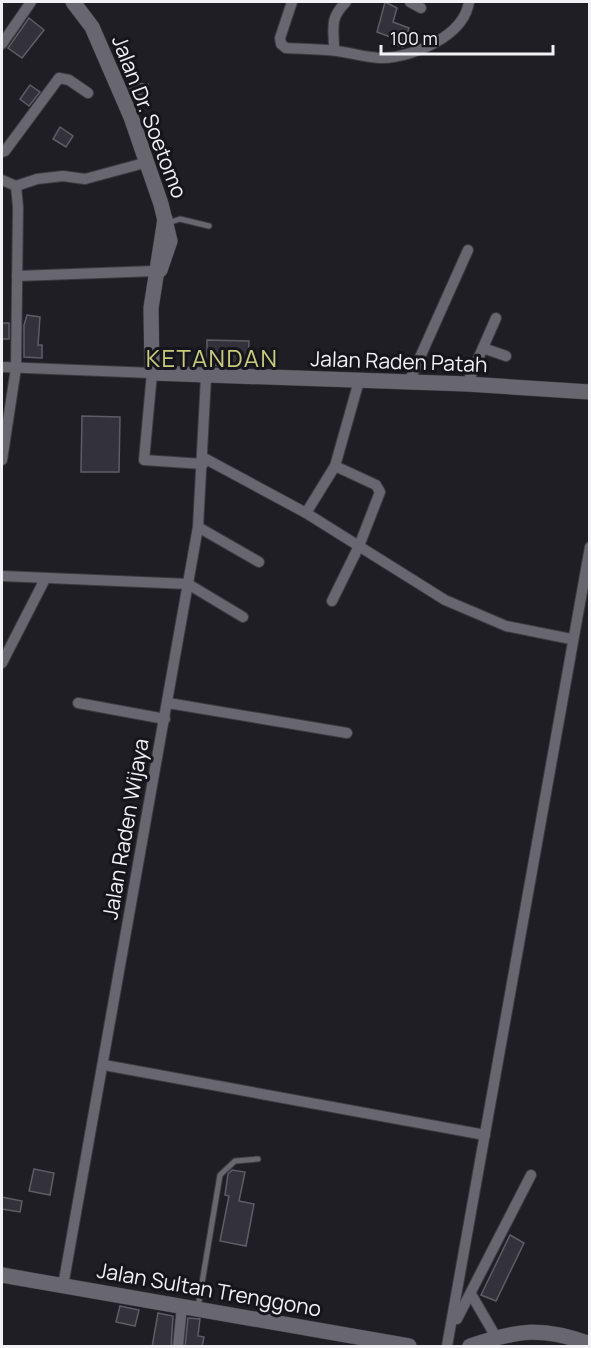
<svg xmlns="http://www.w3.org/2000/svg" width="591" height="1348" viewBox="0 0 591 1348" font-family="Manrope,sans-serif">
<rect width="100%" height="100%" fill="#1f1e24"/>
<g fill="#333139" stroke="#5e5d65" stroke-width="1.5">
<path d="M385,2L397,8L393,22L409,28L403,47L392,43L393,38L377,32Z"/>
<path d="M29,18L44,30L22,58L8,48Z"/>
<path d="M129,83L148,84L147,96L131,93Z"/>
<path d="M30,85L40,92L29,106L20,99Z"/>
<path d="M60,127L73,136L66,147L53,139Z"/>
<path d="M27,315L40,317L38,345H42V358L24,357V325Z"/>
<rect x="2" y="323" width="7" height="16"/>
<path d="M207,340L249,341L248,367L207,365Z"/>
<path d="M82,416L120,417L119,472H81Z"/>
<path d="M34,1169L54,1173L50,1195L29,1191Z"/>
<path d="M232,1170L245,1172L239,1201L254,1204L246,1246L220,1241L229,1196L225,1195L228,1174Z"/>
<path d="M2,1197L22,1201L20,1212L2,1209Z"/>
<path d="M510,1235L524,1243L496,1301L481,1295Z"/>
<path d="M120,1306L139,1310L135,1326L116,1322Z"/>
<path d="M158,1313L173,1316L171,1347H152Z"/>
<path d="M188,1318L200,1319L198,1336L204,1337L202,1347H185Z"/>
</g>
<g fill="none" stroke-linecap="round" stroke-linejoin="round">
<defs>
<g id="lane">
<path d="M168,223L180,219L209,226"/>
<path d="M198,1307L220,1175L235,1161L258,1159"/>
</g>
<g id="street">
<path d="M292,2L280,38L281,44L286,48C303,49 320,49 337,51C352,53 368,58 382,58C414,57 464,36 469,2"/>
<path d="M410,2L421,8"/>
<path d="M2,44L31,2"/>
<path d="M334,50C334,27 329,19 346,2"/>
<path d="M2,152L5,151L59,78L69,80L88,93"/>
<path d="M2,180L16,186L18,207L16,368L2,460"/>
<path d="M16,186L37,179L63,176L85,179L148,162"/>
<path d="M17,276L155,271"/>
<path d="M483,348L506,356"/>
<path d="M2,367L152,373L144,460L203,464"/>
<path d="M408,384L468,250"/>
<path d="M467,384L496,318"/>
<path d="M204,458L306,513L445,600L506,626L571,639"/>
<path d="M306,513L335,466L359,381"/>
<path d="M198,527L259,562"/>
<path d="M2,576L188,584L243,617"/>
<path d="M332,601L359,546L380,492L376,485L335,466"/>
<path d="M2,663L45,579"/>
<path d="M78,703L165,719"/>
<path d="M168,703L347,733"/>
<path d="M104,1065L485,1135"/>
<path d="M63,1286L198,527L206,377"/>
<path d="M471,1294L496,1337"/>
<path d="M457,1319L531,1175"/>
<path d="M178,1346L182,1306"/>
<path d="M447,1346L590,547"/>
</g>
<g id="secondary">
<path d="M73,2L92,27L131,117L161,204L170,241L160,270"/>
<path d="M165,219L151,308L152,373L467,384L590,392"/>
<path d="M2,1275L409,1346"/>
<path d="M470,1346C517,1330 543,1326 590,1344"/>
</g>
</defs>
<use href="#lane" stroke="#3c3b40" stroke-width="7"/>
<use href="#street" stroke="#3c3b40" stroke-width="12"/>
<use href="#secondary" stroke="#3c3b40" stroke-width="16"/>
<use href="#lane" stroke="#68676f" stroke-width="5"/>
<use href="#street" stroke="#68676f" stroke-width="10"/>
<use href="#secondary" stroke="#68676f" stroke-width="15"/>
</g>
<g text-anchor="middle" stroke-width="6" stroke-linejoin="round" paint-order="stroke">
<g font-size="21" fill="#f2f1f6" stroke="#16151b">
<text transform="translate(149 117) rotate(69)" y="7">Jalan Dr. Soetomo</text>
<text transform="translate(399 362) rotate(2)" y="7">Jalan Raden Patah</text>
<text transform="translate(126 829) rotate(-80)" y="7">Jalan Raden Wijaya</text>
<text transform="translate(209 1290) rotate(10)" y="7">Jalan Sultan Trenggono</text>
</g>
<g font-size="24" letter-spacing="1.5" fill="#c8cc7e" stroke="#16151b">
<text x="212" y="367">KETANDAN</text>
</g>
</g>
<rect width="591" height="1348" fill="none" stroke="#f2f1f6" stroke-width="6"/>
<path d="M381 45v9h172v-9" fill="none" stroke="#f2f1f6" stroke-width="3"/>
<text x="390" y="45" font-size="18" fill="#f2f1f6" stroke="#16151b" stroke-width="4.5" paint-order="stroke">100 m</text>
</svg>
